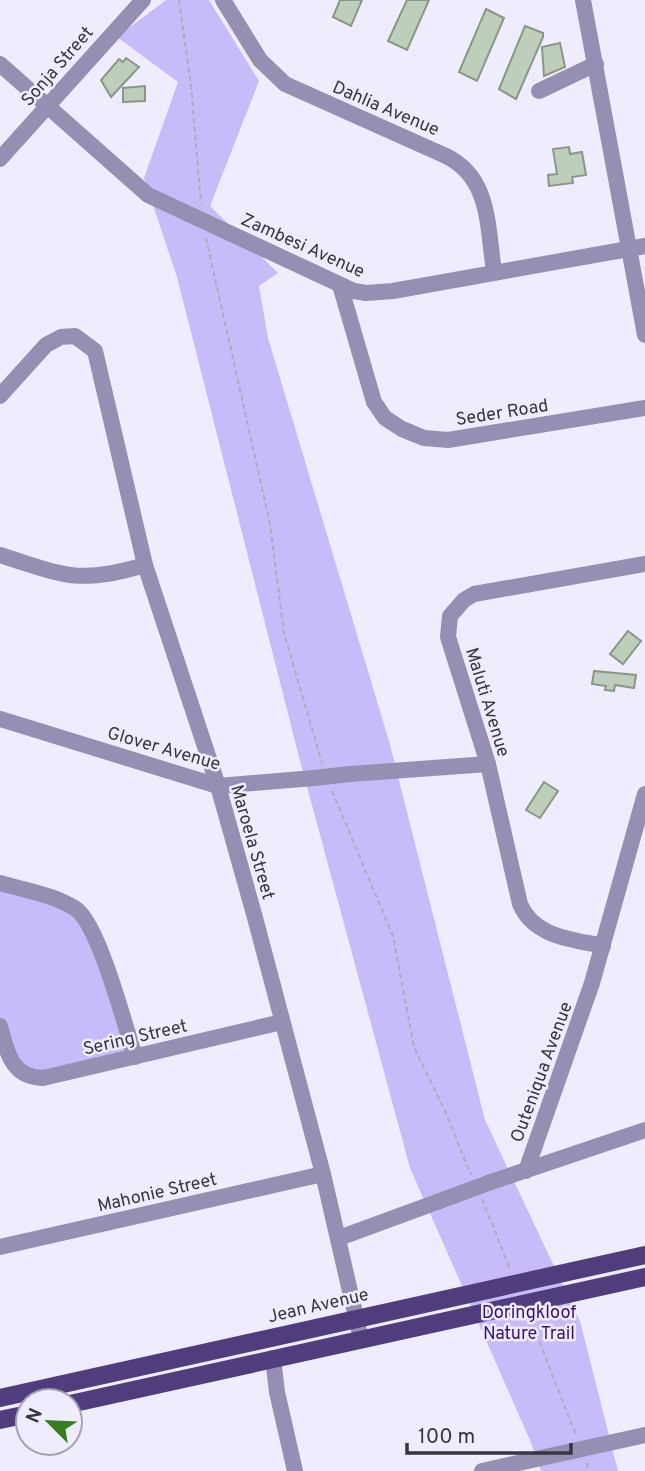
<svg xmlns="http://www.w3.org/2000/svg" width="645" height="1471" viewBox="0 0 645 1471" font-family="Overpass,sans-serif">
<rect width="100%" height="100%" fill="#efecfe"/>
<g fill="#c8bbfa">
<path d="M166,0H209L259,81L210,206L278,273L259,286L268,338L389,741L485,1120L580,1321L618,1471H541L530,1440L410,1168L299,757L177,277L144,178L178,82L117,37Z"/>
<path d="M0,886L57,902L89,928L131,1056L28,1080L0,1035Z"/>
</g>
<g fill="#bfcebb" stroke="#8a9786" stroke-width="2">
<path d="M340,0H362L351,26L333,17Z"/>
<path d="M407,0H429L407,50L388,41Z"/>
<path d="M486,9L504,18L477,81L459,72Z"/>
<path d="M525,26L543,33V37L516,99L499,89Z"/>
<path d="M560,43L565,67L544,76L542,47Z"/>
<path d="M126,58L139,67L111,97L101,80L119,59L123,62Z"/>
<path d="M145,86V101L123,102V88Z"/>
<path d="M569,147L570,154L582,152L586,175L572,177L573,183L549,186L548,175L557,174L553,149Z"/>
<path d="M628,631L641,641L623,664L610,654Z"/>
<path d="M594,671L636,675L634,688L615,685L614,691L605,690L606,686L592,684Z"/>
<path d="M544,782L558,791L540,818L526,810Z"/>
</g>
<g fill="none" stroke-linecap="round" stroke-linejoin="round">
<g stroke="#aeacba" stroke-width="2" stroke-dasharray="5 3.5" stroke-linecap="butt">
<path d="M179,0L191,85L201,204"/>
<path d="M206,238L270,524L284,633L322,763"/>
<path d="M332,791L393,936L414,1047L446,1113L471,1175"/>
<path d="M482,1199L510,1269"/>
<path d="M530,1318L576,1435"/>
<path d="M587,1463L588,1471"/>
</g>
<g stroke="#968eb3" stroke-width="16">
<path d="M223,0L260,60L285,84L446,156C491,178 487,227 494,271"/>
<path d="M583,0L645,335"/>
<path d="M0,64L148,195L354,291L366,293L393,291L645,246"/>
<path d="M539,91L596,64"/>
<path d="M0,159L143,0"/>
<path d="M340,285L374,402L385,418L402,429L424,438L448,440L645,408"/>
<path d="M0,396L46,345L61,337L75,336L95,351L145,565L218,786L254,914L323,1174L361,1339"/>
<path d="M0,555C64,575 77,585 145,565"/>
<path d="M0,719L218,786L314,778"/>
<path d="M350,774L488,764"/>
<path d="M0,883C24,890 55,895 76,909C99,925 125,1026 135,1057"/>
<path d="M603,946C571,939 534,937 520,904L488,764L448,637L450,616L464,600L474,594L645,564"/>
<path d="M0,1026C7,1052 11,1077 43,1078L282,1022"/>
<path d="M526,1171L592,983L645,794"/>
<path d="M491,1182L645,1130"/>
<path d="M339,1238L456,1195"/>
<path d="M0,1247L323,1174"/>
<path d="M273,1358L277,1392L295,1471"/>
<path d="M482,1471L645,1435"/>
</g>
<g stroke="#4f3d7d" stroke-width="18">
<path d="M0,1398L645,1255"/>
<path d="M70,1404L645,1277"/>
<path d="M0,1420L28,1414"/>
</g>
<g stroke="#968eb3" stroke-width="16">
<path d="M314,778L350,774"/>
<path d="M456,1195L491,1182"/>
</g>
</g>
<g text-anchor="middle" stroke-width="5" stroke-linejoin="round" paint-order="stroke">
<g font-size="18" fill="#37363e" stroke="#efecfe">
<text transform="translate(57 66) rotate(-49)" y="6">Sonja Street</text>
<text transform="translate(386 108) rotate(23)" y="6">Dahlia Avenue</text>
<text transform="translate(303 245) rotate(24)" y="6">Zambesi Avenue</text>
<text transform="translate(502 412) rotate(-9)" y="6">Seder Road</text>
<text transform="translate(488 702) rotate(73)" y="6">Maluti Avenue</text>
<text transform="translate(164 748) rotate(16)" y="6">Glover Avenue</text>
<text transform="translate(253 842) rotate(74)" y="6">Maroela Street</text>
<text transform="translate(135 1037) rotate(-13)" y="6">Sering Street</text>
<text transform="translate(541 1072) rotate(-70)" y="6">Outeniqua Avenue</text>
<text transform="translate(157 1192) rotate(-13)" y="6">Mahonie Street</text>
<text transform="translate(318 1305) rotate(-13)" y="6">Jean Avenue</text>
</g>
<g font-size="18" fill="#3a1275" stroke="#efecfe">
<text x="529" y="1318">Doringkloof<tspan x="529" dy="21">Nature Trail</tspan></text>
</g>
</g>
<g transform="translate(49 1422) rotate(294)"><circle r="33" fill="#efecfe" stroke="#a5a3b1" stroke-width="2"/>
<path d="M0-5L12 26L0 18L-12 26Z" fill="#387d20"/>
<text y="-10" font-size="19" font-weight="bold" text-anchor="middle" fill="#37363e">N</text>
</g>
<path d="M407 1443v10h164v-10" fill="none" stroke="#37363e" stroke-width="3.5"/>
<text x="418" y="1443" font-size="21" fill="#37363e" stroke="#efecfe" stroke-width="5" paint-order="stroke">100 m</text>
</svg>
